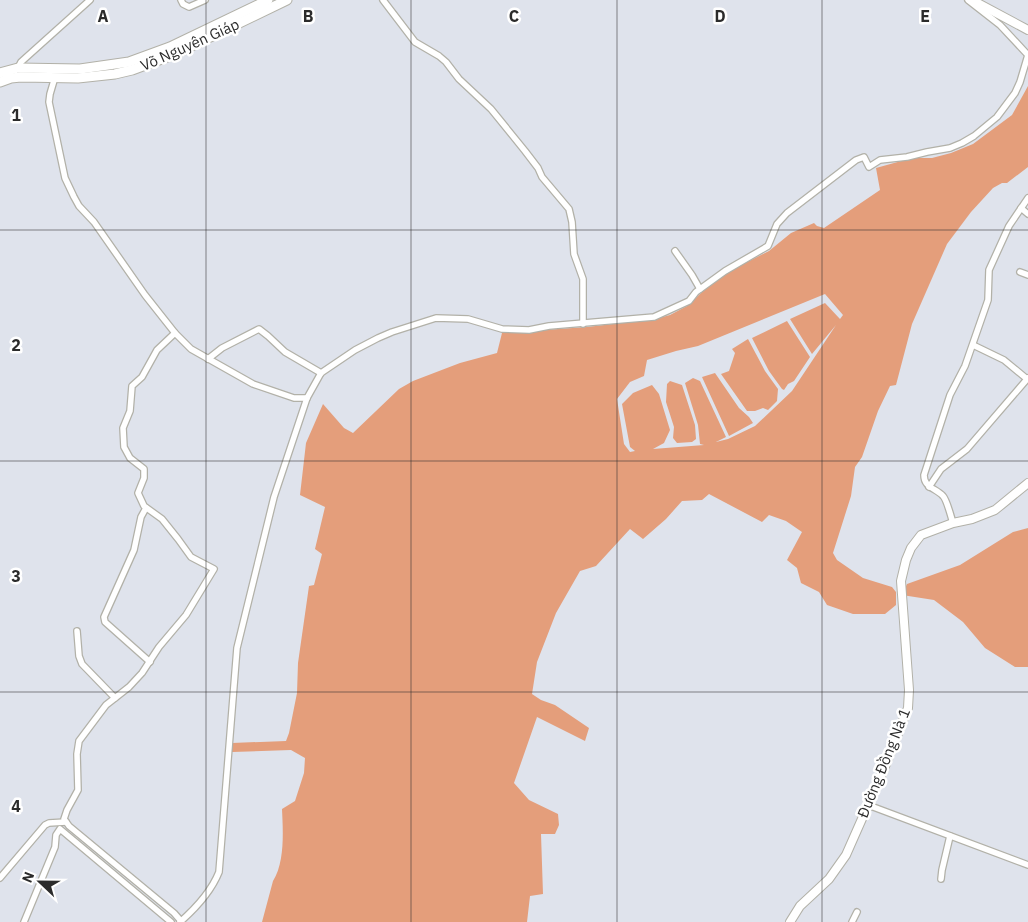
<svg xmlns="http://www.w3.org/2000/svg" width="1028" height="922" viewBox="0 0 1028 922" font-family="'IBM Plex Sans',sans-serif">
<rect width="100%" height="100%" fill="#dfe3ec"/>
<g fill="#e49e7b" fill-rule="evenodd">
<path d="M1028,86V167L1007,183H1002L993,188L971,212L947,244L912,324L896,385L890,386L878,411L862,457L855,467L851,496L833,553L837,560L863,578L892,587L896,592V605L885,614H853L827,605L819,592L801,583L797,568L787,560L802,532L786,521L769,515L762,522L709,494L702,500L682,501L666,519L643,539L630,529L596,566L580,571L556,613L537,662L532,694L541,700L555,705L589,728L585,741L537,717L514,783L529,800L558,814L559,825L555,834H541L543,894L530,896L527,922H262L273,881C285,862 283,831 282,809L295,801L304,773L305,758L291,750L232,752V743L286,741L289,733L297,693L298,663L309,586L314,585L322,554L315,549L325,507L300,495L306,443L323,404L344,428L353,433L399,389L413,381L460,363L497,353L502,333L587,327L655,319L670,315L687,306L714,281L739,266L769,251L791,233L814,223L817,226L824,228L880,190L876,168L912,158H932L951,153L973,144L1012,115ZM825,294L843,315L840,319L825,303L790,319L812,354L836,325L792,391L755,426L728,439L716,442L726,437L700,381L693,378L685,383L698,425L700,444L704,445L653,449L664,443L670,430L659,394L652,385L633,393L622,404L630,447L635,451L630,452L624,444L617,399L630,382L644,376L647,360L676,351L698,346Z"/>
<path d="M787,321L810,357L794,381L788,384L784,390L782,389L769,371L752,338Z"/>
<path d="M748,339L765,371L778,389L777,401L768,410L763,408L755,411H747L721,374L729,371L735,353L732,349Z"/>
<path d="M715,373L739,408L749,417L753,423L729,436L702,377Z"/>
<path d="M670,381L682,385L695,425L696,439L692,442L677,443L673,438L674,427L666,402L667,384Z"/>
<path d="M1028,528V667H1015L985,648L963,622L934,600L902,595L907,584L960,565L1013,532Z"/>
</g>
<g fill="none" stroke-linecap="round" stroke-linejoin="round">
<defs>
<g id="minor">
<path d="M181,0L183,4L189,7L205,0"/>
<path d="M383,0L415,42L439,56L446,62L459,79L491,109L525,151L538,168L542,177L569,209L572,222L574,254L583,279V324"/>
<path d="M18,68L21,62L90,0"/>
<path d="M55,77L50,94L49,102L65,178L74,197L79,206L94,222L145,295L175,333L191,349L253,384L294,398H307"/>
<path d="M1021,208L1028,214"/>
<path d="M675,251L692,275L700,289"/>
<path d="M1020,272L1028,275"/>
<path d="M175,333L157,350L142,377L132,386L130,411L123,428L124,447L130,458L144,469V478L138,493L144,506L162,519L178,539L191,557L214,569L186,615L159,647L142,673L129,687L106,705L79,741L77,754L78,790L67,810L64,819L69,826L174,913L181,921"/>
<path d="M973,345L1004,360L1027,379"/>
<path d="M208,359L222,348L259,329L268,336L285,352L321,373"/>
<path d="M929,487L941,469L967,449L1028,378"/>
<path d="M146,508L141,517L134,550L104,617L105,622L150,662"/>
<path d="M953,523C951,517 947,500 943,496C936,488 924,488 924,475L950,395L965,366L988,300L989,270L1009,226L1028,198"/>
<path d="M77,631L79,656L82,664L115,698"/>
<path d="M868,805L1028,865"/>
<path d="M0,878L45,825L49,823L66,822"/>
<path d="M941,879L942,870L950,836"/>
<path d="M24,922L55,847L56,835L60,829L171,922"/>
<path d="M180,922C196,908 211,892 219,872L237,648L274,497L307,398L321,373L355,350L378,338L392,332L436,318L468,319L502,329L529,330L549,326L654,317L689,301L696,292L725,271L768,246L777,224L787,213L856,160L864,157L869,167L880,160L907,157L927,152L950,148L962,143L974,136L997,117L1015,93L1020,82L1028,55L1000,25L968,0"/>
<path d="M852,922L857,912"/>
</g>
<g id="tertiary">
<path d="M972,0L1028,30"/>
<path d="M790,922L800,906L829,879L846,855L884,769L908,708L909,690L901,581L906,560L911,548L921,535L953,523L972,519L995,510L1028,483"/>
</g>
<g id="secondary">
<path d="M0,73L18,68L80,69L129,62L170,47L268,0"/>
<path d="M0,82L11,78L21,77L78,78L115,74L132,70L175,54L287,0"/>
</g>
</defs>
<use href="#minor" stroke="#b2b1a8" stroke-width="8"/>
<use href="#tertiary" stroke="#b2b1a8" stroke-width="10"/>
<use href="#secondary" stroke="#b2b1a8" stroke-width="11"/>
<use href="#minor" stroke="#fff" stroke-width="5.5"/>
<use href="#tertiary" stroke="#fff" stroke-width="8"/>
<use href="#secondary" stroke="#fff" stroke-width="9"/>
</g>
<path fill="none" stroke="#2b2b2b" stroke-width="1" stroke-opacity="0.55" d="M206,0V922M411,0V922M617,0V922M822,0V922M0,230H1028M0,461H1028M0,692H1028"/>
<g text-anchor="middle" stroke-width="5" stroke-linejoin="round" paint-order="stroke">
<g font-size="15" fill="#2b2b2b" stroke="#fff">
<text transform="translate(190 45) rotate(-24)" y="5">Võ Nguyên Giáp</text>
<text transform="translate(884 763) rotate(-68)" y="5">Đường Đồng Nà 1</text>
</g>
</g>
<g font-size="16" text-anchor="middle" font-weight="bold" fill="#2b2b2b" stroke="#fff" stroke-width="5" stroke-linejoin="round" paint-order="stroke">
<text x="103" y="22">A</text>
<text x="308" y="22">B</text>
<text x="514" y="22">C</text>
<text x="720" y="22">D</text>
<text x="925" y="22">E</text>
<text x="16" y="121">1</text>
<text x="16" y="351">2</text>
<text x="16" y="582">3</text>
<text x="16" y="812">4</text>
</g>
<g transform="translate(40 882) rotate(292)" stroke="#ffffff" stroke-width="4" paint-order="stroke">
<path d="M0-4L9 19L0 12L-9 19Z" fill="#2b2b2b"/>
<text y="-8" font-size="14" font-weight="bold" text-anchor="middle" fill="#2b2b2b">N</text>
</g>
</svg>
